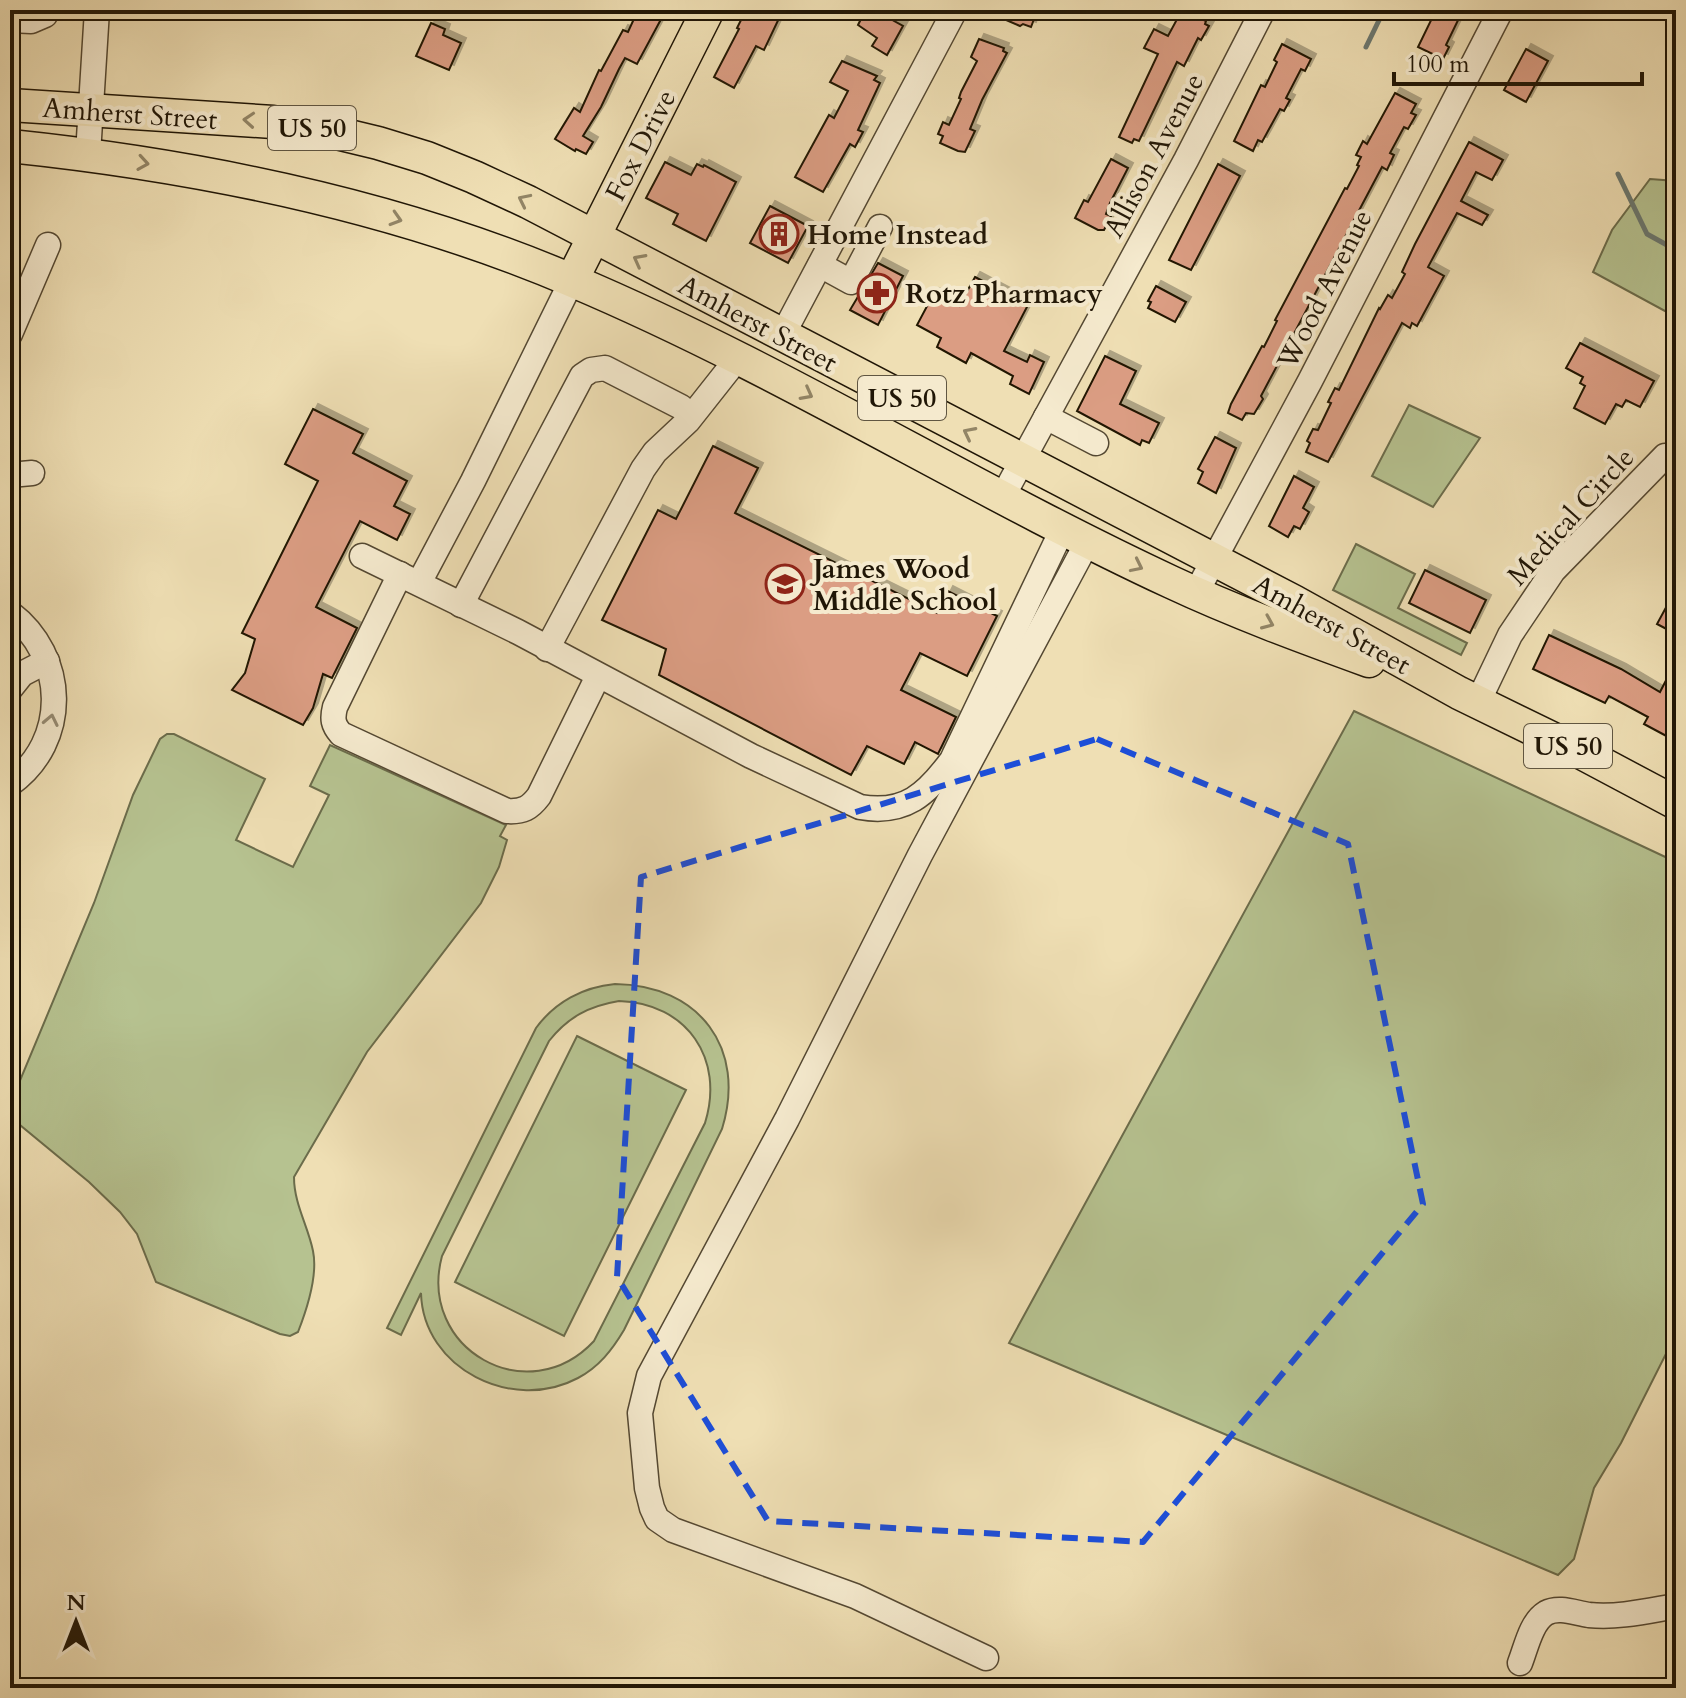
<svg xmlns="http://www.w3.org/2000/svg" width="1686" height="1698" viewBox="0 0 1686 1698" font-family="Cardo,serif">
<defs>
<filter id="shadow"><feDropShadow dx="5" dy="-5" stdDeviation="0" flood-color="#0004"/></filter>
</defs>
<rect width="100%" height="100%" fill="#efdfb4"/>
<filter id="stains"><feTurbulence type="fractalNoise" baseFrequency=".0025" numOctaves="4"/><feColorMatrix values="0 0 0 0 .2 0 0 0 0 .09 0 0 0 0 .02 0 0 0 .5 -.17"/></filter>
<radialGradient id="worn" r=".72"><stop offset=".6" stop-color="#630" stop-opacity="0"/><stop offset="1" stop-color="#630" stop-opacity=".3"/></radialGradient>
<g fill="#b6c290" stroke="#6b6c4b" stroke-width="2" fill-rule="evenodd">
<path d="M1650,179L1676,181V317L1593,272L1612,230Z"/>
<path d="M1409,405L1480,438L1433,507L1372,476Z"/>
<path d="M1356,544L1415,574L1398,608L1467,643L1461,655L1333,590Z"/>
<path d="M1354,711L1676,862V1334L1621,1443L1594,1488L1574,1559L1558,1575L1009,1343Z"/>
<path d="M167,734H174L265,779L236,840L293,867L329,795L310,786L330,745L506,825L500,836L507,840L499,867L481,903L367,1052L294,1177C294,1204 308,1226 313,1251C318,1275 307,1309 298,1332L290,1336L280,1334L156,1282L137,1234L120,1212L89,1182L20,1125L14,1116L12,1108L16,1090L94,903L133,795L160,739Z"/>
<path d="M615,984C699,985 747,1048 722,1129L624,1330C612,1350 599,1367 578,1378C513,1413 423,1369 421,1293L401,1335L387,1328L536,1028C555,1002 583,987 615,984ZM619,1001C687,1003 725,1059 705,1123L594,1341C528,1412 417,1349 442,1256L549,1041C568,1017 589,1006 619,1001Z"/>
<path d="M577,1036L686,1090L564,1336L455,1282Z"/>
</g>
<g fill="none" stroke-linecap="round" stroke-linejoin="round">
<g stroke="#6b7870" stroke-width="5">
<path d="M1366,47L1384,10"/>
<path d="M1618,174L1647,234L1676,250"/>
</g>
</g>
<g fill="#db9d83" stroke="#201606" stroke-width="2" filter="url(#shadow)">
<path d="M638,10H666L637,64L625,58L619,69L601,107L583,136L593,142L586,154L576,149L575,151L555,139L574,108L580,112L599,70L601,71L623,30L628,32Z"/>
<path d="M746,10H783L764,50L756,46L734,88L714,77L739,29L737,28Z"/>
<path d="M983,10H1029L1036,14L1031,27L1023,24L1020,26Z"/>
<path d="M1182,10L1206,21L1205,24L1209,26L1201,40L1198,38L1184,66L1177,62L1139,141L1134,139L1132,143L1119,137L1158,54L1144,48L1154,29L1168,36Z"/>
<path d="M1436,10H1463L1446,45L1449,47L1443,59L1418,47Z"/>
<path d="M876,11L903,26L887,55L872,46L877,38L858,25L864,13L872,18Z"/>
<path d="M431,23L445,29L443,35L461,43L449,70L416,56Z"/>
<path d="M979,39L1004,48L1003,51L1007,53L982,100L970,129L975,131L965,152L958,151L940,143L943,136L938,134L943,122L949,125L961,99L959,98L961,92L977,61L971,57Z"/>
<path d="M1282,44L1311,59L1305,71L1301,69L1286,98L1290,100L1284,111L1280,109L1262,142L1258,140L1253,151L1234,141L1261,85L1265,87L1277,62L1274,60Z"/>
<path d="M1526,49L1548,61L1526,102L1504,90Z"/>
<path d="M842,61L877,76L874,80L880,83L858,130L863,132L855,147L850,144L823,192L795,177L829,115L834,118L848,91L830,82Z"/>
<path d="M1395,93L1416,104L1411,113L1416,115L1408,129L1404,127L1390,153L1394,155L1387,170L1382,167L1261,396L1263,399L1254,414L1246,413L1242,420L1228,413L1231,404L1262,346L1264,347L1277,321L1275,320L1345,188L1347,189L1359,166L1357,165L1361,157L1356,155L1363,141L1367,144Z"/>
<path d="M1469,142L1503,160L1492,180L1476,172L1461,201L1488,215L1482,225L1457,213L1428,267L1444,276L1417,326L1412,323L1410,328L1402,323L1328,462L1306,452L1310,443L1307,441L1313,429L1318,430L1331,403L1328,402L1335,388L1339,390L1379,308L1380,309L1388,295L1392,298L1405,274L1402,272L1415,244Z"/>
<path d="M1111,159L1128,168L1110,203L1106,214L1111,216L1104,230H1098L1075,218L1084,200L1088,202Z"/>
<path d="M665,162L691,175L697,164L703,167L704,165L736,182L706,241L673,224L678,214L646,198Z"/>
<path d="M1218,164L1240,176L1191,270L1169,260Z"/>
<path d="M770,206L808,226L788,263L750,243Z"/>
<path d="M878,263L903,276L878,325L850,310Z"/>
<path d="M975,277L1028,305L1004,351L1027,362L1030,355L1044,362L1029,394L1010,384L1013,376L971,353L966,363L937,347L941,338L917,325L934,293L959,306Z"/>
<path d="M1156,286L1186,302L1175,322L1148,308L1151,302L1148,301Z"/>
<path d="M1580,343L1654,381L1640,407L1626,400L1622,407L1616,404L1605,424L1574,408L1585,386L1580,383L1583,377L1566,368Z"/>
<path d="M1105,356L1136,371L1120,404L1159,423L1149,443L1142,440L1140,445L1077,411Z"/>
<path d="M313,409L363,434L353,453L407,481L394,506L410,514L397,540L360,521L316,607L357,628L332,678L323,674L313,708L303,725L232,690L245,673L255,639L242,633L318,481L285,464Z"/>
<path d="M1215,437L1236,448L1216,493L1198,483L1203,472L1198,469Z"/>
<path d="M713,446L758,468L735,513L937,613L948,591L997,616L967,676L920,653L901,690L956,717L938,754L915,742L904,764L867,746L851,775L659,675L666,649L602,620L658,510L676,519Z"/>
<path d="M1294,476L1314,487L1303,508L1309,512L1300,529L1294,526L1288,537L1269,526Z"/>
<path d="M1425,570L1486,600L1470,633L1409,603Z"/>
<path d="M1676,589V634L1657,624Z"/>
<path d="M1549,635L1621,669L1660,692L1676,661V730L1672,739L1644,724L1648,717L1609,696L1605,703L1533,669Z"/>
</g>
<g fill="none" stroke-linecap="round" stroke-linejoin="round">
<defs>
<g id="minor">
<path d="M10,20L31,21L45,15L47,10"/>
<path d="M88,154L97,10"/>
<path d="M820,265L851,282L880,227"/>
<path d="M10,334L48,245"/>
<path d="M782,336L955,10"/>
<path d="M1046,417L1096,443"/>
<path d="M10,475L32,473"/>
<path d="M1003,496L1186,160L1263,10"/>
<path d="M362,556L518,632L751,756L860,807C905,815 927,794 952,760L1063,528"/>
<path d="M400,574L335,707C332,719 333,725 341,734L507,811C523,812 530,808 539,796L598,676"/>
<path d="M419,583L473,481L572,280"/>
<path d="M1196,593L1310,381L1501,10"/>
<path d="M461,605L582,376L591,370L605,368L681,407L691,416"/>
<path d="M10,613C67,656 70,741 10,784"/>
<path d="M547,649L643,469L655,452L688,421L737,359"/>
<path d="M10,689L22,674L47,661"/>
<path d="M1478,702L1510,635L1553,571L1665,456"/>
<path d="M986,1658L855,1596L673,1530L657,1519L652,1508L647,1488L640,1413L649,1376L787,1119L920,855L1088,541"/>
<path d="M1520,1663C1526,1648 1531,1622 1546,1613C1559,1606 1575,1613 1589,1615C1618,1618 1647,1611 1676,1606"/>
</g>
<g id="major">
<path d="M10,105L273,122L324,130L378,143L427,158L474,177L528,202L1295,602L1459,693L1582,753L1676,803"/>
<path d="M10,146C202,166 395,205 573,281C779,368 969,488 1171,582C1235,612 1303,637 1369,661"/>
<path d="M572,280L708,10"/>
</g>
</defs>
<use href="#minor" stroke="#544832" stroke-width="27"/>
<use href="#major" stroke="#201606" stroke-width="35"/>
<use href="#minor" stroke="#f5eace" stroke-width="24"/>
<use href="#major" stroke="#efdfb4" stroke-width="32"/>
</g>
<defs><path id="oneway-chevron" d="M-2-3.5L2.5 0L-2 3.5" fill="none" stroke-width="1.6" stroke-linecap="round" stroke-linejoin="round" transform="scale(2)"/></defs>
<g stroke="#928566">
<use href="#oneway-chevron" transform="translate(249 120) rotate(-176)"/>
<use href="#oneway-chevron" transform="translate(143 163) rotate(9)"/>
<use href="#oneway-chevron" transform="translate(524 200) rotate(-154)"/>
<use href="#oneway-chevron" transform="translate(396 219) rotate(17)"/>
<use href="#oneway-chevron" transform="translate(639 260) rotate(-152)"/>
<use href="#oneway-chevron" transform="translate(807 394) rotate(28)"/>
<use href="#oneway-chevron" transform="translate(969 433) rotate(-153)"/>
<use href="#oneway-chevron" transform="translate(1137 566) rotate(26)"/>
<use href="#oneway-chevron" transform="translate(1268 623) rotate(23)"/>
</g>
<use stroke="#958b74" href="#oneway-chevron" transform="translate(51 720) rotate(-78)"/>
<path fill="none" stroke="#1d4ed8" stroke-width="6" stroke-dasharray="16 10" stroke-linejoin="round" d="M1097,739L1348,844L1423,1204L1143,1542L768,1521L617,1277L641,877Z"/>
<defs>
<symbol id="building-ring" viewBox="-11 -11 22 22"><circle r="9.5" fill="#f5eace" stroke="#8f2418" stroke-width="1.5"/><path d="M-4-6H4V6H1V3H-1V6H-4ZM-2.5-4.3h1.7v1.8h-1.7ZM.8-4.3h1.7v1.8H.8ZM-2.5-1h1.7V.8h-1.7ZM.8-1h1.7V.8H.8Z" fill="#8f2418"/></symbol>
<symbol id="pharmacy-ring" viewBox="-11 -11 22 22"><circle r="9.5" fill="#f5eace" stroke="#8f2418" stroke-width="1.5"/><path d="M-2-6h4v4h4v4h-4v4h-4v-4h-4v-4h4Z" fill="#8f2418"/></symbol>
<symbol id="school-ring" viewBox="-11 -11 22 22"><circle r="9.5" fill="#f5eace" stroke="#8f2418" stroke-width="1.5"/><path d="M0-5L7-2L0 1L-7-2ZM-4 1L0 2.5L4 1V4Q0 6-4 4Z" fill="#8f2418"/></symbol>
</defs>
<g fill-rule="evenodd">
<use href="#building-ring" x="757" y="212" width="44" height="44"/>
<use href="#pharmacy-ring" x="855" y="271" width="44" height="44"/>
<use href="#school-ring" x="763" y="562" width="44" height="44"/>
</g>
<g text-anchor="middle" stroke-width="8" stroke-linejoin="round" paint-order="stroke">
<g fill="#f5eace" stroke="#605642" stroke-width="2">
<rect x="268" y="106" width="88" height="44" rx="6"/>
<rect x="858" y="376" width="88" height="44" rx="6"/>
<rect x="1524" y="724" width="88" height="44" rx="6"/>
</g>
<g font-size="26" font-weight="bold" fill="#201606">
<text x="312" y="137">US 50</text>
<text x="902" y="407">US 50</text>
<text x="1568" y="755">US 50</text>
</g>
<g font-size="28" fill="#201606" stroke="#f5eace">
<text transform="translate(130 113) rotate(4)" y="10">Amherst Street</text>
<text transform="translate(640 145) rotate(-63)" y="10">Fox Drive</text>
<text transform="translate(1153 155) rotate(-62)" y="10">Allison Avenue</text>
<text transform="translate(1324 289) rotate(-63)" y="10">Wood Avenue</text>
<text transform="translate(758 323) rotate(28)" y="10">Amherst Street</text>
<text transform="translate(1570 516) rotate(-48)" y="10">Medical Circle</text>
<text transform="translate(1332 624) rotate(29)" y="10">Amherst Street</text>
</g>
<g font-size="28" font-weight="bold" fill="#201606" stroke="#f5eace" text-anchor="start">
<text x="807" y="244">Home Instead</text>
<text x="905" y="303">Rotz Pharmacy</text>
<text x="813" y="578">James Wood<tspan x="813" dy="32">Middle School</tspan></text>
</g>
</g>
<rect width="1686" height="1698" fill="none" stroke="#efdfb4" stroke-width="40"/>
<rect x="12" y="12" width="1662" height="1674" fill="none" stroke="#201606" stroke-width="4"/>
<rect x="20" y="20" width="1646" height="1658" fill="none" stroke="#201606" stroke-width="2"/>
<g transform="translate(76 1622)" stroke="#f5eace" stroke-width="6" paint-order="stroke">
<path d="M0-6L14 30L0 20L-14 30Z" fill="#201606"/>
<text y="-12" font-size="22" font-weight="bold" text-anchor="middle" fill="#201606">N</text>
</g>
<path d="M1394 72v12h248v-12" fill="none" stroke="#201606" stroke-width="4"/>
<text x="1406" y="72" font-size="24" fill="#201606" stroke="#f5eace" stroke-width="6" paint-order="stroke">100 m</text>
<rect width="100%" height="100%" filter="url(#stains)"/>
<rect width="100%" height="100%" fill="url(#worn)"/>
</svg>
